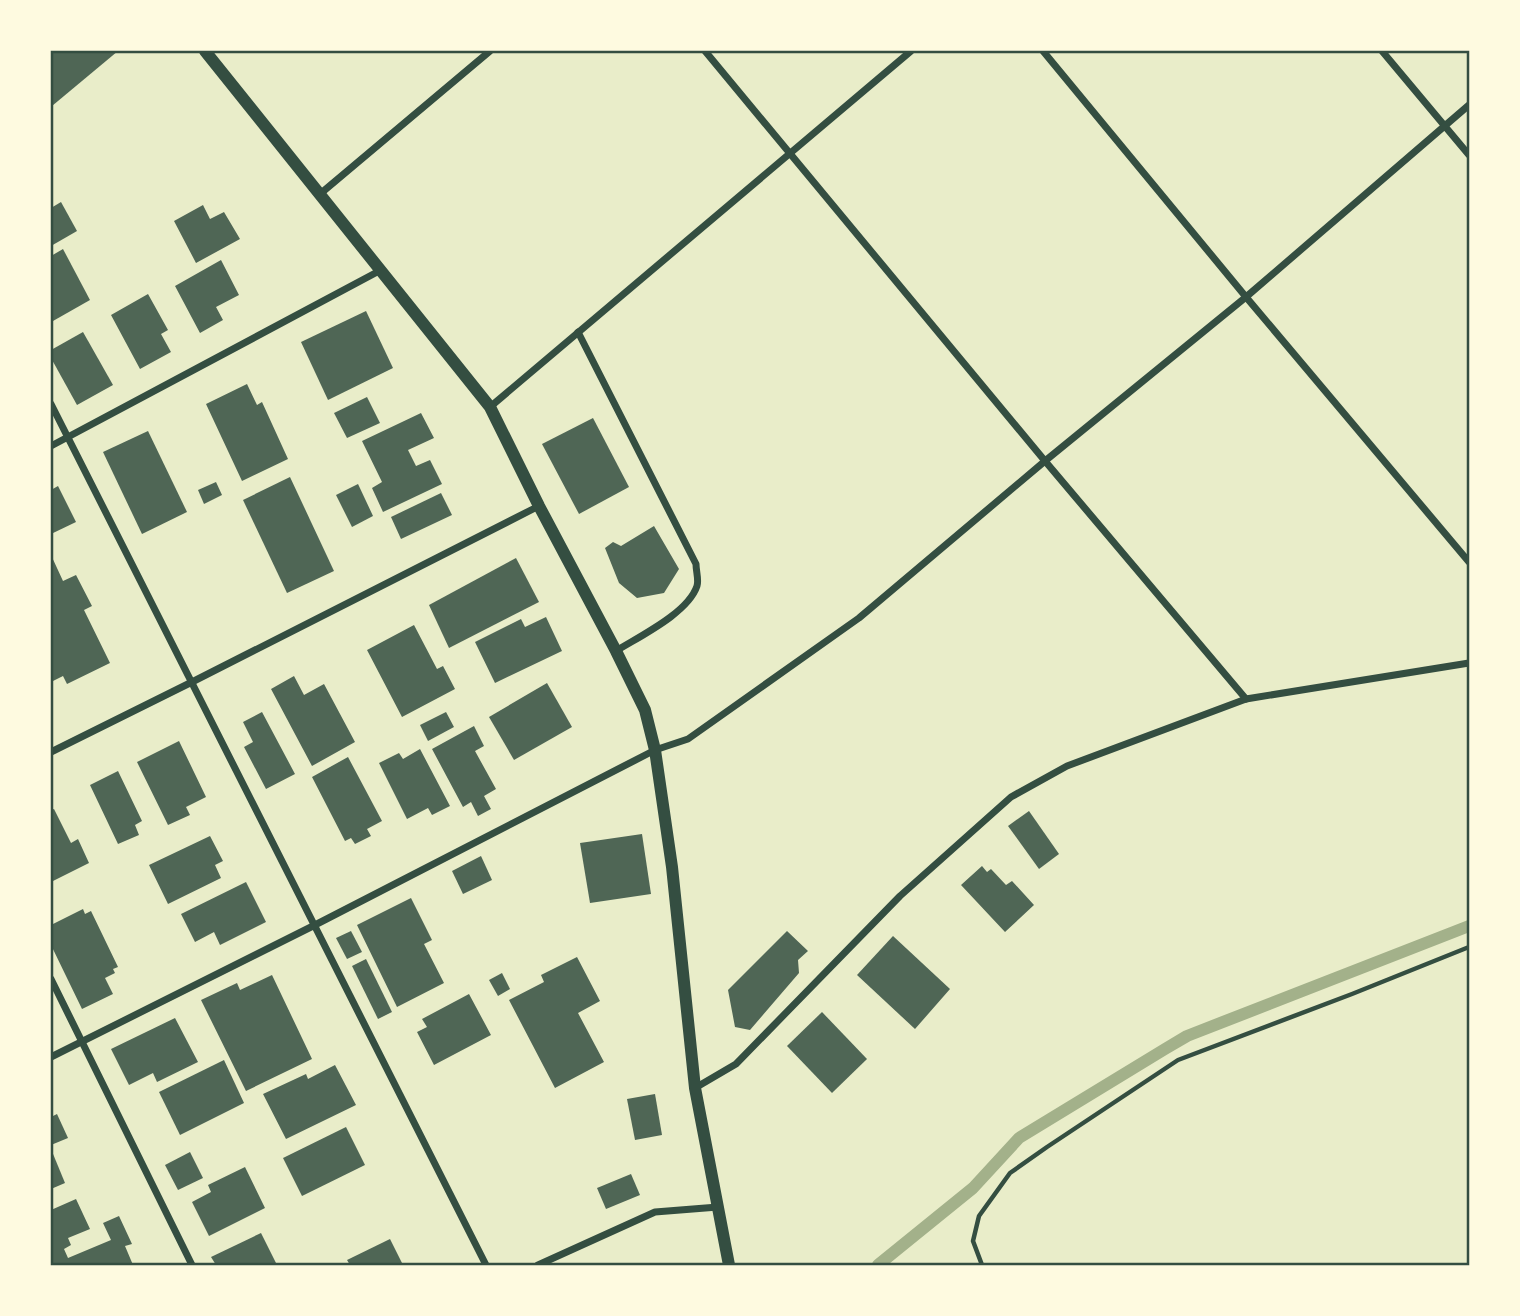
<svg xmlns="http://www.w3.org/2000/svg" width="1520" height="1316" viewBox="0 0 1520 1316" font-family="'DM Sans',sans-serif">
<rect width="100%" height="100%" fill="#e9edc9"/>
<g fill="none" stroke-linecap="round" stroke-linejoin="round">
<path stroke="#a3b18a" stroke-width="12" d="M878,1265L973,1188L1019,1138L1165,1049L1187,1036L1469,926"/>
</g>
<g fill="#4f6655">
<path d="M51,51H118L52,106L51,104Z"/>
<path d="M61,202L77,231L51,246V208Z"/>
<path d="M203,205L210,219L224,212L240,239L196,263L174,221Z"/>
<path d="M63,249L90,300L53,321L51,317V256Z"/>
<path d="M221,260L239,295L216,307L223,320L200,333L175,286Z"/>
<path d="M148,294L168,330L161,334L171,352L140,369L111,315Z"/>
<path d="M366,311L393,368L328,400L301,342Z"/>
<path d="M83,332L113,385L77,405L51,358V350Z"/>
<path d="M247,384L257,405L262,402L288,459L242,481L206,404Z"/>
<path d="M367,397L380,423L347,438L334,413Z"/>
<path d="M421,413L434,438L408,450L416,466L430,460L442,484L383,512L372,488L382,482L362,441Z"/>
<path d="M593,418L629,487L579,514L542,444Z"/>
<path d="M148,431L187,512L142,534L103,452Z"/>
<path d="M290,477L334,571L287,593L243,500Z"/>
<path d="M216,482L222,495L204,504L198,490Z"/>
<path d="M358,484L373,516L352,527L336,495Z"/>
<path d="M58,486L76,522L51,534V490Z"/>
<path d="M441,493L452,515L401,539L391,517Z"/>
<path d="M654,526L679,569L664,593L637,598L619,583L605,548L613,542L621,546Z"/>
<path d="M51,555L63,581L76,575L92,606L84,610L110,663L67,684L63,676L51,682Z"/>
<path d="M516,558L539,602L449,648L429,605Z"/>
<path d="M546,617L562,651L495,683L475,642L521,619L525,627Z"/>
<path d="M414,625L437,669L443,666L455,689L402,717L367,650Z"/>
<path d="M294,676L304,695L324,684L355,742L312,766L271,689Z"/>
<path d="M547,683L572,727L514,760L489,717Z"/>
<path d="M262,712L295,774L266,789L244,747L253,742L243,722Z"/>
<path d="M446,712L454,727L428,741L420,725Z"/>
<path d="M474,726L484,746L475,751L496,789L484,796L491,809L478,816L471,802L463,807L432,749Z"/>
<path d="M179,741L206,797L186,807L190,815L168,825L137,762Z"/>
<path d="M420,749L450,806L432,815L428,808L407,819L379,763L399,753L403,759Z"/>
<path d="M348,757L382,821L367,829L371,836L355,844L351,838L345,841L312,777Z"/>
<path d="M118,771L142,821L135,825L139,835L118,844L90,785Z"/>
<path d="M54,809L71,843L78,839L89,863L51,882V810Z"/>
<path d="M1029,811L1059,854L1039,869L1008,826Z"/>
<path d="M642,834L651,894L590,903L580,843Z"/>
<path d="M210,836L223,861L215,865L221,878L168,904L149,865Z"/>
<path d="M481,856L492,880L463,894L452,871Z"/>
<path d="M982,866L987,872L991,869L1006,885L1012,881L1034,905L1005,932L961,885Z"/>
<path d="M246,882L266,922L220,945L214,932L195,942L181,914Z"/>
<path d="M411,898L432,940L424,944L444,983L397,1007L357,925Z"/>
<path d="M83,909L85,914L91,911L118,967L113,969L115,973L105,978L113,994L82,1009L51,945V925Z"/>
<path d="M351,931L362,952L347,959L336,938Z"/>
<path d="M787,931L808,951L798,960L799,973L750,1030L735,1027L728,990Z"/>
<path d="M893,936L950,989L915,1029L857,975Z"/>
<path d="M577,957L600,1001L578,1013L604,1062L555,1088L509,1000L544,982L541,975Z"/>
<path d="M366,959L392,1012L378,1019L352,966Z"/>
<path d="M502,973L510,989L498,996L489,980Z"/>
<path d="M272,975L312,1059L246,1091L201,1000L237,983L240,990Z"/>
<path d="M469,994L491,1035L434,1065L417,1032L427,1027L422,1019Z"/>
<path d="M822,1012L867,1059L832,1093L787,1046Z"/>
<path d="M175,1018L198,1062L157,1082L153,1073L129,1085L111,1049Z"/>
<path d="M224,1060L244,1103L180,1135L159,1092Z"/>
<path d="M335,1065L356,1105L286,1139L263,1094L306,1074L308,1079Z"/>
<path d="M655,1094L662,1135L635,1140L627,1099Z"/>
<path d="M57,1114L68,1138L51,1145V1117Z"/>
<path d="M346,1127L365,1165L302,1196L283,1158Z"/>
<path d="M51,1149L65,1183L51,1189Z"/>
<path d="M190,1152L203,1178L178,1190L165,1165Z"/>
<path d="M245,1167L265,1208L209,1236L192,1202L211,1192L208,1185Z"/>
<path d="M631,1174L640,1195L606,1209L597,1188Z"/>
<path d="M76,1199L90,1229L68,1238L71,1245L64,1249L68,1258L111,1240L103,1223L119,1216L132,1244L125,1246L133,1265H51V1210Z"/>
<path d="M261,1233L277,1265H216L211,1257Z"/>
<path d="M390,1239L403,1265H350L347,1260Z"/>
</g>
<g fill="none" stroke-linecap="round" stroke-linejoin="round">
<path stroke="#344e41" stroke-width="4.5" d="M982,1265L973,1241L979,1216L1010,1173L1047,1147L1178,1060L1352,994L1469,947"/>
<g stroke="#344e41" stroke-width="7">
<path d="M705,51L1045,461L1246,699"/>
<path d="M1043,51L1246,297L1469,562"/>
<path d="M1382,51L1469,155"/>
<path d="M320,194L490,51"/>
<path d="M578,332L696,564C696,571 699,580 697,586C688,613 640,636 616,651"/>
<path d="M51,404L486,1265"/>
<path d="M490,407L911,51"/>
<path d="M51,446L381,270"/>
<path d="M51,752L192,682L539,506"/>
<path d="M51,979L192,1265"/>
<path d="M51,1057L313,926L655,750L688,739L859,618L1045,461L1246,297L1469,105"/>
<path d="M695,1088L736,1064L900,896L1011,797L1067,766L1246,699L1469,663"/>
<path d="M538,1265L655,1212L718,1207"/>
</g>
<path stroke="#344e41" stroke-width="12" d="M205,51L490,407L539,506L616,651L645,710L655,750L672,867L695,1088L729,1265"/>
</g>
<rect width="1520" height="1316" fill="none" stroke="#fefae0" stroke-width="105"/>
<rect x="52" y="52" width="1416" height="1212" fill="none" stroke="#344e41" stroke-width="2.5"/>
</svg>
